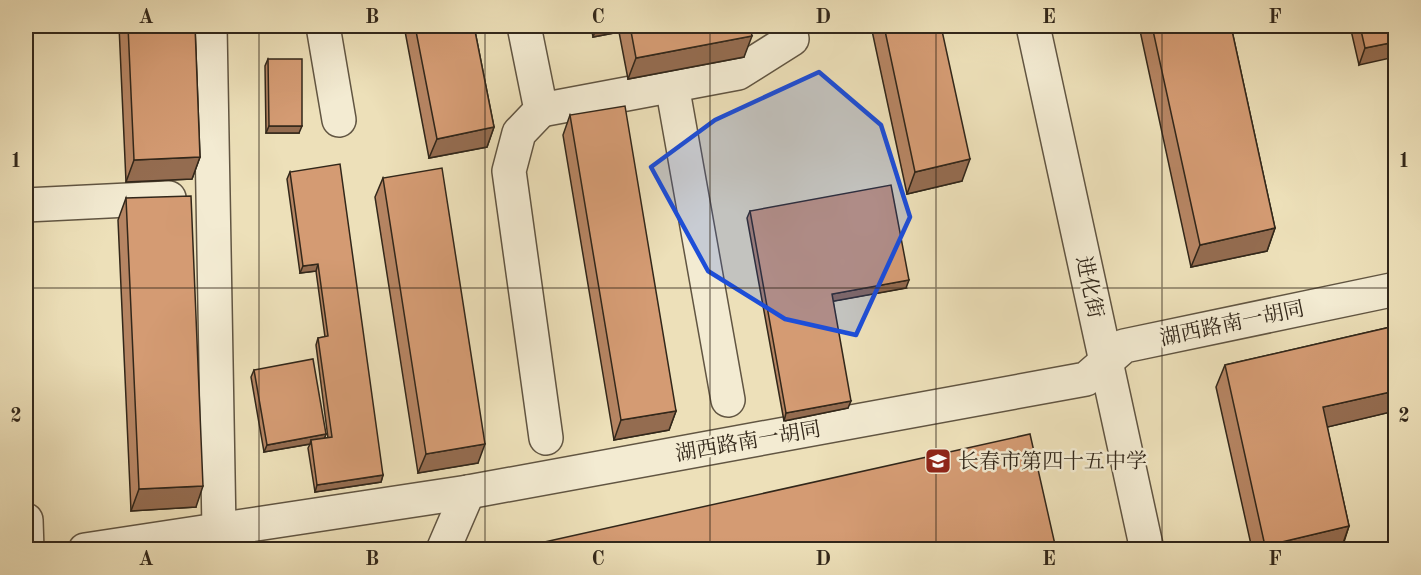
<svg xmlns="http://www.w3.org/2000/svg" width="1421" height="575" viewBox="0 0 1421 575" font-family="'Old Standard TT','Noto Serif SC',serif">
<rect width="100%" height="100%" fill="#ede0b9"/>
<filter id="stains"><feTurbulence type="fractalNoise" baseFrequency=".00333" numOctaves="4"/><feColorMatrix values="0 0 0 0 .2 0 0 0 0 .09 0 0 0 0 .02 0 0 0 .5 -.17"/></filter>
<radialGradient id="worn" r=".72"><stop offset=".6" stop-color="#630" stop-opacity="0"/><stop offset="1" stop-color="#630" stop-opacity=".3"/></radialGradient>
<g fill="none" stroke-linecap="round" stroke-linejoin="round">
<defs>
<g id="minor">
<path d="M323,26L339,120"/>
<path d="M524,26L541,110L519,133L509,171L546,438"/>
<path d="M1033,26L1147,550"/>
<path d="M672,85L728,400"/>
<path d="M541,110L738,73L792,39L789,26"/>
<path d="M26,205L169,198"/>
<path d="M26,520L27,550"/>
<path d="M207,548L219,530L210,26"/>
<path d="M85,550L468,492L1086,379L1124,346L1396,289"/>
<path d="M443,550L468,492"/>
</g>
</defs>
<use href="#minor" stroke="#615542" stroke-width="36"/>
<use href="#minor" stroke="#f3ebd2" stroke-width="33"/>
</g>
<g fill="#b68563" stroke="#32271a" stroke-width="1.5">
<path d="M119,26H195L200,157L192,179L126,182Z"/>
<path d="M404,26H474L494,127L487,147L429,158Z"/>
<path d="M591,26H750L744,57L628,79L619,32L593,37Z"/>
<path d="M871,26H941L962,181L907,194Z"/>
<path d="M1139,26H1231L1275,228L1267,251L1191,267Z"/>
<path d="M1350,26H1395L1359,65Z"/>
<path d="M268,59L299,133H266L265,66Z"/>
<path d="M570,115L676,411L669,430L614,440L563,135Z"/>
<path d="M290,172L383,475L381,482L315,492L308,448L310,444L264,452L251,377L254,370L326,434L324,439L328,438L316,345L318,338L325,337L316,271L300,273L287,179Z"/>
<path d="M383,178L478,463L418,473L375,197Z"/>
<path d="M126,198L196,507L131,511L118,220Z"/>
<path d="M750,211L906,288L833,301L848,408L784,421L747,218Z"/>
<path d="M1395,326V411L1327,427L1349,526L1344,542L1345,549H1252L1216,387L1225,365Z"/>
</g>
<g fill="#946c50" stroke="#32271a" stroke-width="1.5">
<path d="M597,26H621L619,32L593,37Z"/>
<path d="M752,36L744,57L628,79L636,58Z"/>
<path d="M1395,42V57L1359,65L1365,48Z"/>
<path d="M269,126H302L299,133H266Z"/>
<path d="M494,127L487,147L429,158L437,139Z"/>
<path d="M200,157L192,179L126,182L134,160Z"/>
<path d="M970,159L962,181L907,194L915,172Z"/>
<path d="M1275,228L1267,251L1191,267L1200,245Z"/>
<path d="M318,264L316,271L300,273L303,266Z"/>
<path d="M909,280L906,288L829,302L832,294Z"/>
<path d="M1395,391V411L1315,430L1323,407Z"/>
<path d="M851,401L848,408L784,421L786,413Z"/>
<path d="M676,411L669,430L614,440L621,420Z"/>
<path d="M326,434L323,442L311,440L310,444L264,452L267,445Z"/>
<path d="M485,444L478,463L418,473L426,454Z"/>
<path d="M383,475L381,482L315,492L317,485Z"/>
<path d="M203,486L196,507L131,511L139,489Z"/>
<path d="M1349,526L1341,549H1263L1265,546Z"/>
</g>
<g fill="#d49b73" stroke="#32271a" stroke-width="1.5">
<path d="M128,26H195L200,157L134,160Z"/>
<path d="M415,26H474L494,127L437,139Z"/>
<path d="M630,26H750L752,36L636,58Z"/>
<path d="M884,26H941L970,159L915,172Z"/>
<path d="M1152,26H1231L1275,228L1200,245Z"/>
<path d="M1360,26H1395V42L1365,48Z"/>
<path d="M268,59H302V126H269Z"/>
<path d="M625,106L676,411L621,420L570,115Z"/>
<path d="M340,164L383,475L317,485L311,440L332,437L318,338L328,336L318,264L303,266L290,172Z"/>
<path d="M442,168L485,444L426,454L383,178Z"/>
<path d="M891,185L909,280L832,294L851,401L786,413L750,211Z"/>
<path d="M191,196L203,486L139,489L126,198Z"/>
<path d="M1395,326V391L1323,407L1349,526L1265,546L1225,365Z"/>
<path d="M313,359L326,434L267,445L254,370Z"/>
<path d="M1030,434L1056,549H513Z"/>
<path d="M1344,542L1345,549H1310Z"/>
</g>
<path fill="#1d4ed8" fill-opacity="0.2" stroke="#1d4ed8" stroke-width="4.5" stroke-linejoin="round" d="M819,72L881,125L910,217L856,335L785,319L708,271L651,167L715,120Z"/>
<path fill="none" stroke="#32271a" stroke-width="1.5" stroke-opacity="0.55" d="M259,26V550M485,26V550M710,26V550M936,26V550M1162,26V550M26,288H1396"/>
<defs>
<symbol id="school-square" viewBox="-11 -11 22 22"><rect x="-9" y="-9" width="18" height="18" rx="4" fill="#8f2418" stroke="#f3ebd2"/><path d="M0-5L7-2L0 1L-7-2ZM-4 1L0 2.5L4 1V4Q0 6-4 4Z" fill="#fff"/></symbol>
</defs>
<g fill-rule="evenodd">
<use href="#school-square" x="923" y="446" width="30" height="30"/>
</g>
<g text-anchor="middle" stroke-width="5" stroke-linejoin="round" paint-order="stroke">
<g font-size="21" fill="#32271a" stroke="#f3ebd2">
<text transform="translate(1090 287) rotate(78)" y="7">进化街</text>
<text transform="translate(1232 323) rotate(-12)" y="7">湖西路南一胡同</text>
<text transform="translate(748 441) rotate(-10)" y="7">湖西路南一胡同</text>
</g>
<g font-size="21" fill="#32271a" stroke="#f3ebd2" text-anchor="start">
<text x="958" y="468">长春市第四十五中学</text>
</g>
</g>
<rect width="1421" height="575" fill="none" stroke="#ede0b9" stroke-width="66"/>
<rect x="33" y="33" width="1355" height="509" fill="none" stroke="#32271a" stroke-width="2"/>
<g font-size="20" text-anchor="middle" font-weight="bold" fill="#32271a">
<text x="146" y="23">A</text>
<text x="372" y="23">B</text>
<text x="598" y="23">C</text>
<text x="823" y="23">D</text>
<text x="1049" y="23">E</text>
<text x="1275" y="23">F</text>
<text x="16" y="167">1</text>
<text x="1404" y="167">1</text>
<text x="16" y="422">2</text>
<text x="1404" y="422">2</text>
<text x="146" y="565">A</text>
<text x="372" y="565">B</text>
<text x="598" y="565">C</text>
<text x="823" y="565">D</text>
<text x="1049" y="565">E</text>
<text x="1275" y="565">F</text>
</g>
<rect width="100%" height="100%" filter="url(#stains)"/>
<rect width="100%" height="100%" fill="url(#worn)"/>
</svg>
